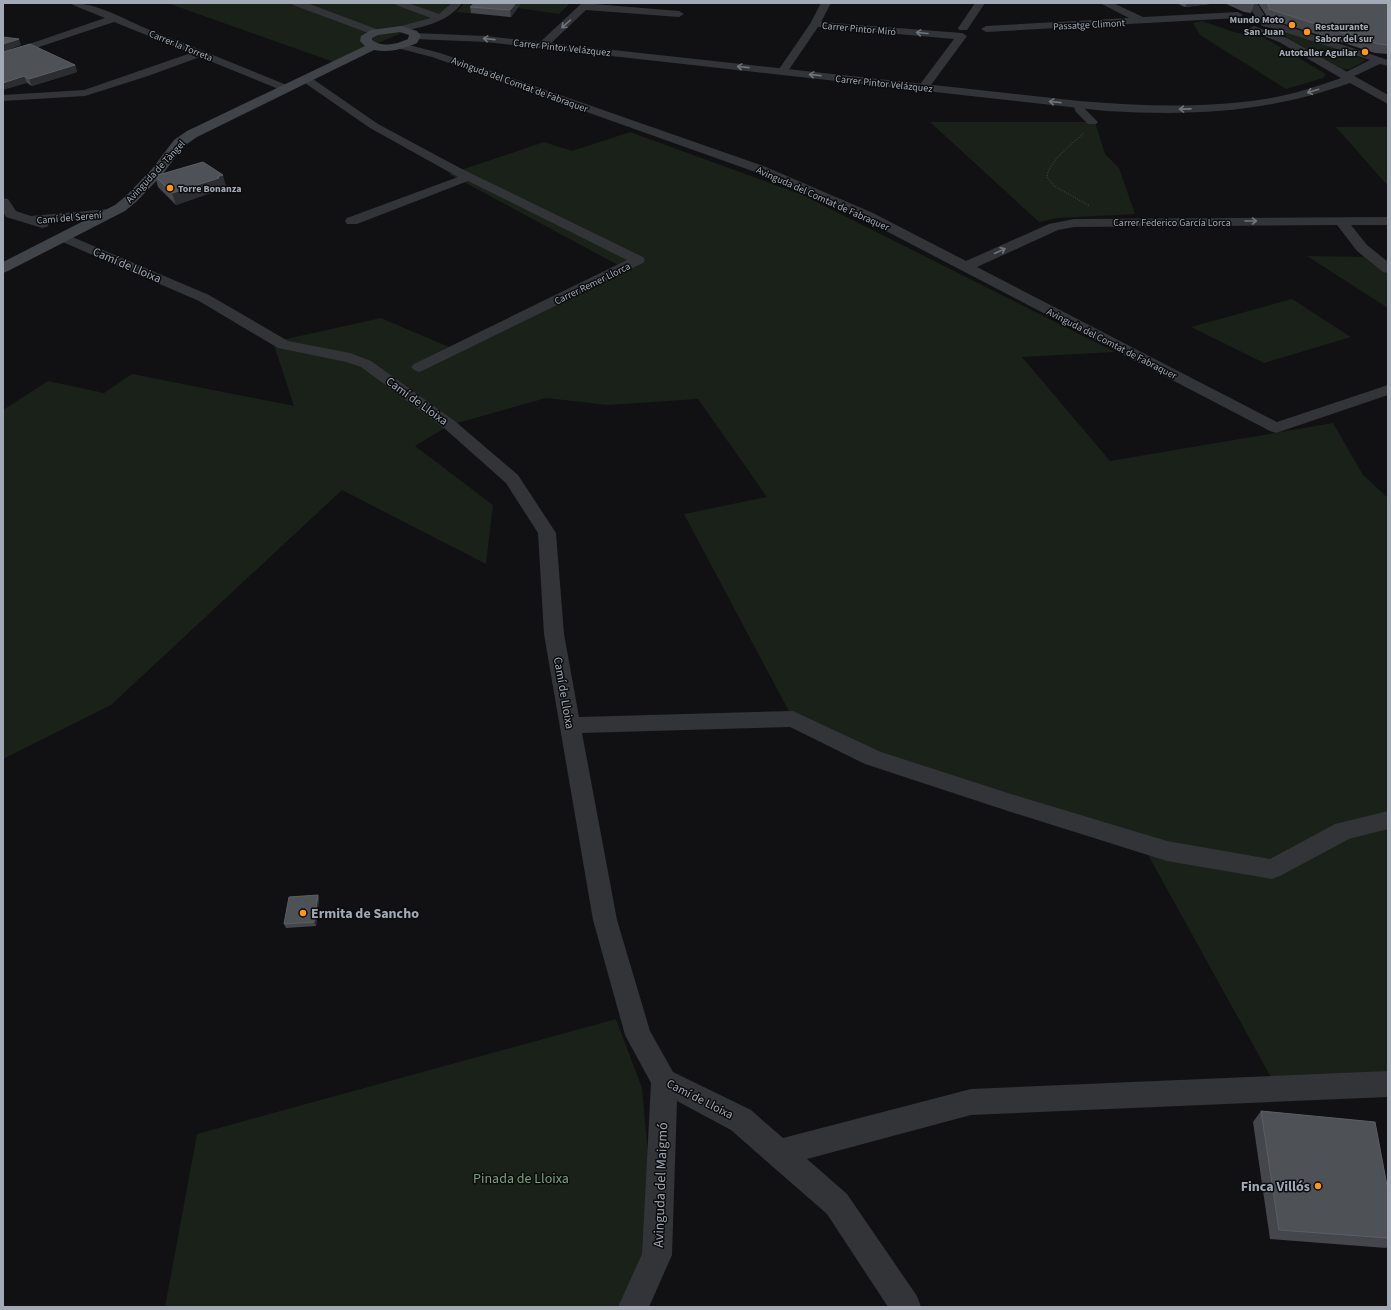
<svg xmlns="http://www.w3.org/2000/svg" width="1391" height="1310" viewBox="0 0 1391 1310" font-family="'Source Sans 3',sans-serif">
<rect width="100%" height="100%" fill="#111113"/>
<g fill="#192119">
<path d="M167,3H462L448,15L429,13L439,17L334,62Z"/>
<path d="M465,3H570L559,14L518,8L511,17L456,12Z"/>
<path d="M1202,21L1234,32L1263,37L1326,74L1323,78L1286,89L1200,35L1193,23Z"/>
<path d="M1279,30H1282L1366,60L1350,69H1342L1286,37Z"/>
<path d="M930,122H1095L1105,154L1119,168L1135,214L1058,218L1039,222Z"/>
<path d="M1336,127H1388V186Z"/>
<path d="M630,132L803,195L1115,352L1022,357L1110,461L1333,423L1363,475L1388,498V1093L1277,1088L1142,844L1011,803L793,719L684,514L767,497L698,399L608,405L546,398L450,425L415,446L493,505L486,564L342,490L111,705L3,759V410L48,381L104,393L132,374L294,406L273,342L381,318L449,347L618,265L449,174L544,142L572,151Z"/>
<path d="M1307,256L1377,257L1388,264V308Z"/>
<path d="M1292,299L1351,337L1264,363L1191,327Z"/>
<path d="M616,1019L642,1088L657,1255L633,1307H165L197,1134Z"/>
</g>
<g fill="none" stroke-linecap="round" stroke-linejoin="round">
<path stroke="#383b3f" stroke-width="1.5" stroke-dasharray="1 1.5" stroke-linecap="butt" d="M1083,134C1072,144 1048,162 1047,177L1054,186L1090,206"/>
<g fill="#323438" fill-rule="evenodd">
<path d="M71,3C97,3 122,18 145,28C194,47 240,66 289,86L291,88L289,90H281L200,57L148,76L85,96L3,101V95L84,90L191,53L114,22L3,59V53L105,18L73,5Z"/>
<path d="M394,3H408L439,14L452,3H462C447,23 424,26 401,32L397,31L396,29L397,27L431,18L396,5Z"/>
<path d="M582,3L679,11L684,14L679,17L586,10L547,47H539L538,45L539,43Z"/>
<path d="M821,3H831L821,22L962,33L967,36L928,89L924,90L918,87L954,39L818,27L786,74H778L777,72L810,24Z"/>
<path d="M975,3H985L967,30H959L958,28Z"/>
<path d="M1100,3H1113L1143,17L1238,12L1243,15L1238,18L986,32L981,29L986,26L1129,18Z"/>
<path d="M1266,21L1281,24L1388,60V66L1380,64L1350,78H1342L1341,76L1342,74L1370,60L1275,29L1262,26L1261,24L1262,22Z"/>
<path d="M401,43L440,53L766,167L873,213L966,261L1049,224L1074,219L1388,217V225H1351L1367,245L1388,262V273L1383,272L1357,251L1337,225L1074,227L1058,230L977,267L1277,422L1388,385V395L1282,431L1276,433L1270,431L863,219L758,173L432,57L397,48L396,46L397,44Z"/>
<path d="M306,76L310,77L378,124L460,168L643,257L645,260L643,263L424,370L419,372L414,370L411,367L414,364L627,260L468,181L357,224H347L345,221L347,218L458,177L370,128L302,81L301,79L302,77Z"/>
<path d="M1079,102L1083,103L1085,109L1098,122L1096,124H1088L1076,112L1073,105L1075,103Z"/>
<path d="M3,198L8,199L16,211L31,216L109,209L114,210L115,213L114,216L109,217L47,222L49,224L47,227L42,228L6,217L3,212Z"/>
<path d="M63,233L209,295L288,341L350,353L371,361L456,422L518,475L556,533L564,634L579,717L793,711L881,752L1011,794L1167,841L1270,859L1335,824L1388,811V829L1349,839L1280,876L1272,879L1167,861L1011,812L865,764L790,727L582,733L617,920L650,1031L673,1072L751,1110L783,1138L971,1089L1388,1071V1097L971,1115L807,1159L847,1194L917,1296L921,1307H888L827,1214L731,1130L677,1101L672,1255L649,1307H618L642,1254L651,1083L625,1035L593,920L544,634L538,533L506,483L444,428L361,367L346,362L278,348L199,301L58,240L56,237L58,234Z"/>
</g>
<g fill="#323438" fill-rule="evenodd">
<path d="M292,3H307L379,30L381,32L379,34H371L293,5Z"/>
<path d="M1247,3H1257L1265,16L1262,23H1254L1253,21L1255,16Z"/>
<path d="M1254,26L1287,38L1388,95V104L1350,83C1265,113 1195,116 1106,111L486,42L415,39L409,36L415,33L486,36L1079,101C1143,106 1207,109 1271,98C1295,94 1318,86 1341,78L1279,42L1250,31L1248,29Z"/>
</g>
<path fill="#404348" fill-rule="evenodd" d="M401,26L417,31L421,36L417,43C403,49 389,53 374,50L197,137L184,146L162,175L136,202L125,211L8,271L3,273V262L115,205L126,196L152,169L174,140L187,131L365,46L360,41L361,36L371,30ZM400,32L409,35L408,39C397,44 382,48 372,40V38L378,35Z"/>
</g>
<g fill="#44464b">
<path d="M521,3L511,17L471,13L470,7Z"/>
<path d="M1176,3H1218L1185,7Z"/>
<path d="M1224,3H1253L1254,4L1251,13L1244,12Z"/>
<path d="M1258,3H1388V54L1375,53L1266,18V15Z"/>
<path d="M3,52L75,65L77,72L32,86L27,83Z"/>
<path d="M155,176L226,186L221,188L222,189L176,205L158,187Z"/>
<path d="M318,895L319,899L316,926L286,928L284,924Z"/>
<path d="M1261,1111L1388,1191V1246L1386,1248L1270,1239L1253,1122Z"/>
</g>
<g fill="#2b2d30">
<path d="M516,3H521L511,17L510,10Z"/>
<path d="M1187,3H1218L1185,7Z"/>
<path d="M19,39L21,45L3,52V44Z"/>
<path d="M75,65L77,72L32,86L29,79Z"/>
<path d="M24,76L27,83L3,90V83Z"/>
<path d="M223,175L226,186L221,188L222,189L176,205L172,193Z"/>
<path d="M318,895L319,899L316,926L314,922Z"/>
</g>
<g fill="#4e5156" stroke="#5b5f65">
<path d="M475,3H516L510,10L470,7Z"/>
<path d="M1245,3H1253L1254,4L1246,3Z"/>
<path d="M1267,3H1388V45L1378,44L1269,9V7Z"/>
<path d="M3,37L19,39L3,44Z"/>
<path d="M30,44L75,65L29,79L24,76L3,83V52Z"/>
<path d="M203,162L223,175L217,177L219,178L172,193L155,176Z"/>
<path d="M318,895L314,922L284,924L289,897Z"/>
<path d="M1261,1111L1375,1122L1388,1191V1238L1279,1230Z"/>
</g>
<defs><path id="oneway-shaft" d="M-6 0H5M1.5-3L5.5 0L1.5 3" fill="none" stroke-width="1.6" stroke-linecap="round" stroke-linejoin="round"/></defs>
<g stroke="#6f757d">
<use href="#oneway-shaft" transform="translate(566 24) rotate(138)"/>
<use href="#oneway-shaft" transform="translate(922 33) rotate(-175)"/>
<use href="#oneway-shaft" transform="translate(489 39) rotate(-174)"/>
<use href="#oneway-shaft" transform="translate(743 67) rotate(-174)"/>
<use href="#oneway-shaft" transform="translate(815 75) rotate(-174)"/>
<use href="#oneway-shaft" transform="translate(1313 91) rotate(163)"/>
<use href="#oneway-shaft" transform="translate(1055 102) rotate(-174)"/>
<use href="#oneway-shaft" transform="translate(1185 109) rotate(179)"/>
<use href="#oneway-shaft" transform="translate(1251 221)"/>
<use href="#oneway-shaft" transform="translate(1000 251) rotate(-25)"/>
</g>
<g fill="#fe961e" stroke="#0c0c0e" stroke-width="1.5">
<circle cx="1292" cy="25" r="4"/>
<circle cx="1307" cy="32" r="4"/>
<circle cx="1365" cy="52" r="4"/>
<circle cx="170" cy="188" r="4"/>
<circle cx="303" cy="913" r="4"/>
<circle cx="1318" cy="1186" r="4"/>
</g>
<g text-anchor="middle" stroke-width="3" stroke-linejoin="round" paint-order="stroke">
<g font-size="10" font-weight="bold" fill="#a1aab5" stroke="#0c0c0e" text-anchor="end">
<text x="1284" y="23">Mundo Moto<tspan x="1284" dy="12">San Juan</tspan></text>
<text x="1315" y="30" text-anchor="start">Restaurante<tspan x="1315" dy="12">Sabor del sur</tspan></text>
<text x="1357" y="56">Autotaller Aguilar</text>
<text x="178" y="192" text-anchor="start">Torre Bonanza</text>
</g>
<g font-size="10" fill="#a1aab5" stroke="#0c0c0e">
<text transform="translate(1089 24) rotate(-3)" y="4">Passatge Climont</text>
<text transform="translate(859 28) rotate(5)" y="4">Carrer Pintor Miró</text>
<text transform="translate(181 45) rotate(22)" y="4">Carrer la Torreta</text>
<text transform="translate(562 47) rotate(6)" y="4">Carrer Pintor Velázquez</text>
<text transform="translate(884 83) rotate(6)" y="4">Carrer Pintor Velázquez</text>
<text transform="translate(520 84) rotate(20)" y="4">Avinguda del Comtat de Fabraquer</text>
<text transform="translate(155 171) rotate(-47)" y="4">Avinguda de Tàngel</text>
<text transform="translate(823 198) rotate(24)" y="4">Avinguda del Comtat de Fabraquer</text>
<text transform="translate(69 217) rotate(-5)" y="4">Camí del Serení</text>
<text x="1172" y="226">Carrer Federico García Lorca</text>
<text transform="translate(592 283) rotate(-26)" y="4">Carrer Remer Llorca</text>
<text transform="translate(1112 343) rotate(27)" y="4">Avinguda del Comtat de Fabraquer</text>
</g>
<g font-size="12" fill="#a1aab5" stroke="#0c0c0e">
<text transform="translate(127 265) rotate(23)" y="4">Camí de Lloixa</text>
<text transform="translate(417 401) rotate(36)" y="4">Camí de Lloixa</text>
<text transform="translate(564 693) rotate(80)" y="4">Camí de Lloixa</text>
<text transform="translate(700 1099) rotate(27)" y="4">Camí de Lloixa</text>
</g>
<g font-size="14" font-weight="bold" fill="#a1aab5" stroke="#0c0c0e" text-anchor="start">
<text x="311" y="918">Ermita de Sancho</text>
<text x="1310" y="1191" text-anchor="end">Finca Villós</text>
</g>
<g font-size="14" fill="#7aa177" stroke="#0c0c0e">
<text x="521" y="1183">Pinada de Lloixa</text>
</g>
<g font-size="14" fill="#a1aab5" stroke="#0c0c0e">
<text transform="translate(660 1185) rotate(-88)" y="5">Avinguda del Maigmó</text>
</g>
</g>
<rect width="1391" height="1310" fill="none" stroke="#a1aab5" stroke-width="8"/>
</svg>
